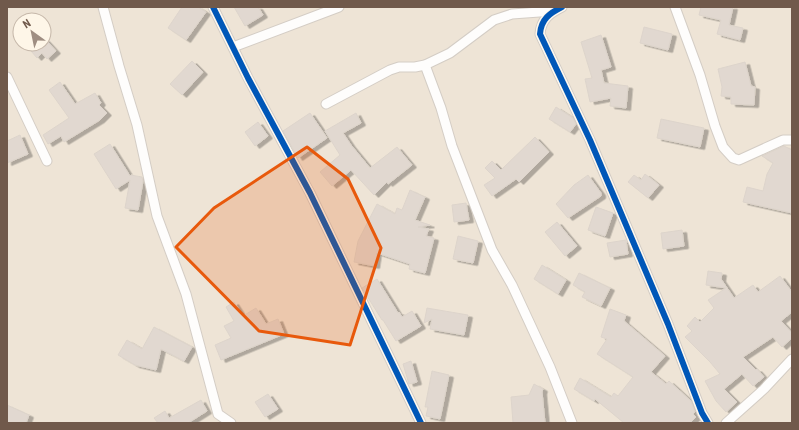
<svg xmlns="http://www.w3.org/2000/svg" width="799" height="430" viewBox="0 0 799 430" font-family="'Roboto Condensed',sans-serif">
<defs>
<filter id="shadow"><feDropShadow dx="4.5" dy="2.5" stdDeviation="0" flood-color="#0004"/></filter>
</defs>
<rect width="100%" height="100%" fill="#f5f1e8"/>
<path fill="#eee4d6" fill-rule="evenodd" d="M7,7H792V423H7ZM20,20H44V44H20Z"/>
<g fill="#e1d8d0" stroke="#ddd4cb" filter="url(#shadow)">
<path d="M182,7H198L206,12L186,40L168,28Z"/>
<path d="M234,7H258L263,15L245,26Z"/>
<path d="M701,7H733L729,25L743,28L740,40L717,34L721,20L699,15Z"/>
<path d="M644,27L672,34L668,50L640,43Z"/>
<path d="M601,35L611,67L601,70L604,83L628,86L626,108L610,106L611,98L590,102L585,79L592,78L581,42Z"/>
<path d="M45,39L56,51L47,59L42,53L37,58L31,51L39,44H44V40Z"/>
<path d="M192,61L203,72L182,95L170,84Z"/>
<path d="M745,62L751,86L755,87L754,105L731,104V97L721,96L722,87L718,69Z"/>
<path d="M60,82L75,104L95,93L101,103L99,105L107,113L100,120L64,142L61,136L48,144L43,135L69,118L49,90Z"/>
<path d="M556,107L573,118L576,124L570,132L549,119Z"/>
<path d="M310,113L327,138L298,158L283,131Z"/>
<path d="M356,113L361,123L343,133L351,145L370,168L397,147L412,165L388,184L387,182L374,195L351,170L332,186L320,172L340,155L325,131Z"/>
<path d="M661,119L704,128L700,147L657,138Z"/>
<path d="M258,122L268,136L255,146L245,132Z"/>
<path d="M20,135L28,154L7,163V141Z"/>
<path d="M535,137L549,152L519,182L516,179L492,196L484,185L495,178L485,168L492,161L501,170Z"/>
<path d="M110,144L130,176L131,175L142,177L143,181L138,210L125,208L130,180L116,189L94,154Z"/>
<path d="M784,146L792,150V213L743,202L747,187L763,191L767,174L773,163L762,156Z"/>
<path d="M645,174L659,185L648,198L628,182L634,175L641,180Z"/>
<path d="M588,175L601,193V196L568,218L556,204L574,185Z"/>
<path d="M410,190L425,197L415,220L430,225L418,227L429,229L426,236L434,238L425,273L409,269L410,264L377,253L375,266L354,262L358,241L377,204L395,214L397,208L402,210Z"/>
<path d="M466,203L469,220L454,222L452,205Z"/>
<path d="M596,207L613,213L605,236L588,230Z"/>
<path d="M557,222L577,246L565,256L545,232Z"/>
<path d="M682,230L684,246L663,249L661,233Z"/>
<path d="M458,236L478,241L473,263L453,259Z"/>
<path d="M626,240L628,254L610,257L607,243Z"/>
<path d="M542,265L566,280L558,294L534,279Z"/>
<path d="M708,271L722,273L721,279L734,298L753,285L758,292L780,276L792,292V312L781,321L792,333V338L782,347L773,337L743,357L756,370L757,369L764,377L753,386L742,374L724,389L737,402L726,412L716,401L705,381L720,374L710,362L685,337L692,331L687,326L695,317L700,322L714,308L708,300L726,288L706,285Z"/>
<path d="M579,273L610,288L601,306L582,297L585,292L573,285Z"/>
<path d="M377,279L398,313L399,312L402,317L412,311L421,326L396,341L383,320H382L362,288Z"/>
<path d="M234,302L243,316L256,308L266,324L278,319L284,334L221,360L215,345L231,338L224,326L234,321L226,307Z"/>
<path d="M427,308L468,315L464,335L430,329L432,319L424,323Z"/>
<path d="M610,309L626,315L624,321L665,356L651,372L666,384L669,381L691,401L695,412L693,414L696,417L690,423H624L595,399L594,401L574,389L580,378L611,397L614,393L618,396L633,377L597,354L607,339L601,337Z"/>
<path d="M154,327L192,347L184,361L161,349L156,370L135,365L118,355L127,340L142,349Z"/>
<path d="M411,361L417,382L409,384L403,364Z"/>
<path d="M432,371L449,375L440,419L426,416L428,407H425Z"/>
<path d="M534,384L543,389L542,392L545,423H513L511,397L529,395Z"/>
<path d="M268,394L278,409L265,417L255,402Z"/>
<path d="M201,400L207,411L188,423H158L154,418L165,411L169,418Z"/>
<path d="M7,405L29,415L26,423H7Z"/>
</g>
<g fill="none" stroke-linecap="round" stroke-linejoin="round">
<defs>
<g id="street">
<path d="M103,7L119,66L137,125L157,216L186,294L218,414L231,423"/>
<path d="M213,7L248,78L310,193L421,423"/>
<path d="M562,7C550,13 541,19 540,34L590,140L668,324L702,413L708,423"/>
<path d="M675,7L700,75L715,126L723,147L733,158L739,160L783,140H792"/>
<path d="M233,47L339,7"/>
<path d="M425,65L441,108L452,146L492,250L512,285L550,367L572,423"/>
<path d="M7,77L47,161"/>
<path d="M326,104L390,70L399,67H415L425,65L450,53L494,20L512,14L553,11"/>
<path d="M726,423L764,389L792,359"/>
</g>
</defs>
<use href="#street" stroke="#d4cdc5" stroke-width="11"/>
<use href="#street" stroke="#fefdfc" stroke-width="9"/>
<defs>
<g id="cycleway">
<path d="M213,7L248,78L310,193L421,423"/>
<path d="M562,7C550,13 541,19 540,34L590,140L668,324L702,413L708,423"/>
</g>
</defs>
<use href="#cycleway" stroke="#fef6e8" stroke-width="8"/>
<use href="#cycleway" stroke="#0057b8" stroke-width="6"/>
</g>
<path fill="#e8590c" fill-opacity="0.2" stroke="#e8590c" stroke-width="3" stroke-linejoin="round" d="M307,147L348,179L381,248L350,345L259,331L176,247L214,208Z"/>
<rect width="799" height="430" fill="none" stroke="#70594b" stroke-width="16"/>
<g transform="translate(32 32) rotate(327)"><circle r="19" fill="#fef6e8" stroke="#c5b7a9"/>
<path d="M0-3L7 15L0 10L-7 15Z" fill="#9f8e82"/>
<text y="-6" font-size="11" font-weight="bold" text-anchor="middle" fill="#70594b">N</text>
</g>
</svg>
